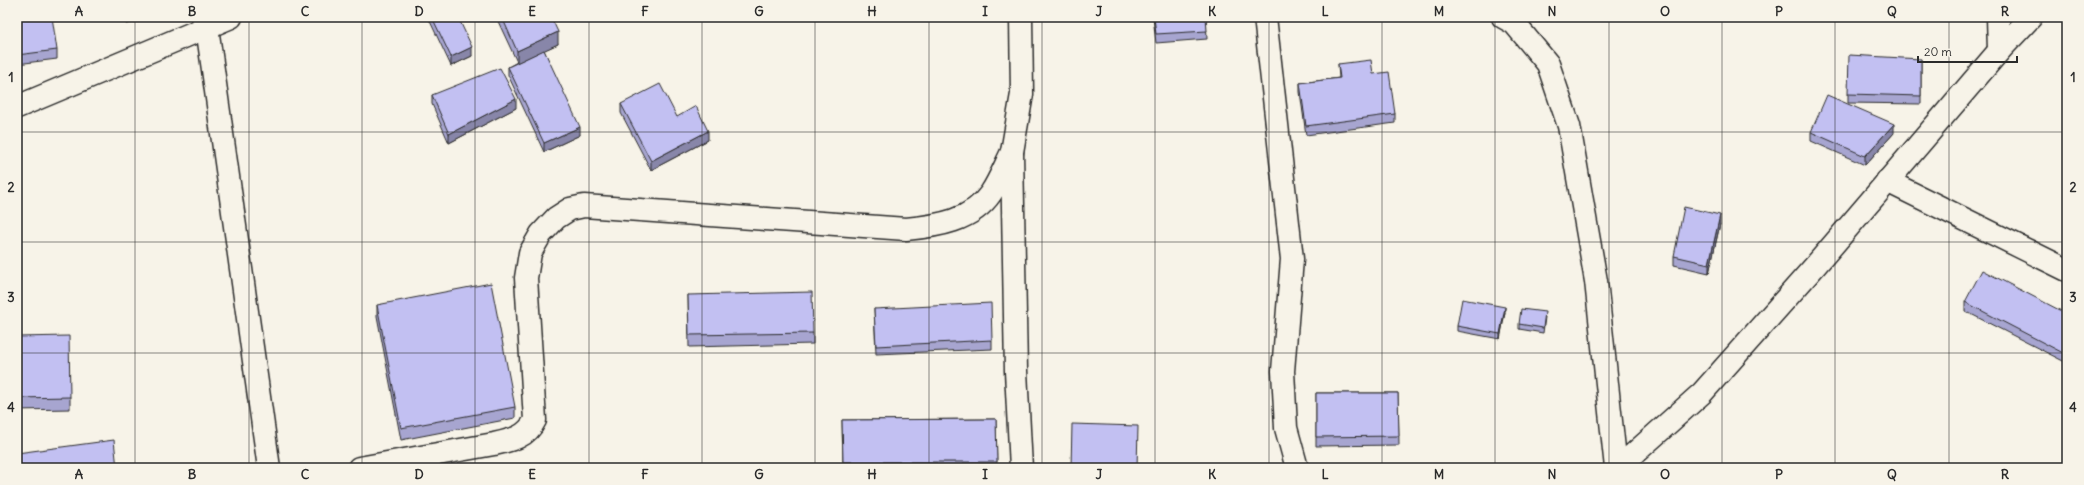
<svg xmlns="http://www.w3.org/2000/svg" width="2084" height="485" viewBox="0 0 2084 485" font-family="Delius,sans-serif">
<rect width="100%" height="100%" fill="#f7f3e8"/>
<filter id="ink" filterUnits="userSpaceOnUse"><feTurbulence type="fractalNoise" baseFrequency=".025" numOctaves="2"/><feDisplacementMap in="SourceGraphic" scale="8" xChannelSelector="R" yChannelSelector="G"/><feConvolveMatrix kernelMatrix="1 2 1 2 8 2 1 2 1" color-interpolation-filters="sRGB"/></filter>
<g filter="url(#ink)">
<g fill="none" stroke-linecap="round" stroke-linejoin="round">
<defs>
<g id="minor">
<path d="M203,17L207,27L269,468"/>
<path d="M1021,17L1022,94L1012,152L1016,371L1021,468"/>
<path d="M1265,17L1292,259L1283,371L1286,428L1297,468"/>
<path d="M1503,17L1514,23L1548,64L1569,126L1596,281L1616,468"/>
<path d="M1998,17L1999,51"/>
<path d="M17,107L231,17"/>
<path d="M1887,181L2067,270"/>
<path d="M359,468L494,444C512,440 527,437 535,420L526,278L530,253L541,234L556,218L570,209L584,206L906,229C938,226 972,221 991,193C999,181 1005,166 1012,152"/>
<path d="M1618,468L1702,393L1815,266L1999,51L2031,17"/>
</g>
</defs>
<use href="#minor" stroke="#2b2b2b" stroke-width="25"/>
<use href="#minor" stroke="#f7f3e8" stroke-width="22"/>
</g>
<g fill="#a7a5d0" stroke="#2b2b2b">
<path d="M17,17L57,50V59L17,64Z"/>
<path d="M428,17H458L472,56L451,66Z"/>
<path d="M496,17H551L558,44L544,50L580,135L544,152L508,75V67L517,62Z"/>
<path d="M1153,17H1206L1207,39L1156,43Z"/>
<path d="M1921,59V104L1848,103V94Z"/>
<path d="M1338,64L1373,74L1395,114V123L1306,135L1300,92V83L1339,78Z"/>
<path d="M432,95L516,108L449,143L432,104Z"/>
<path d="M621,104L677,117L708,140L651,170L621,113Z"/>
<path d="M1811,132L1894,133L1865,165L1811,141Z"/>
<path d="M1720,224L1709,273L1674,265V256Z"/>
<path d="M688,295L813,333V344L689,347Z"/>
<path d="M1965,302L2067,314V363L1965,311Z"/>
<path d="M377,305L515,407V418L401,440L377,316Z"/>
<path d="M874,309L992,340V349L876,354Z"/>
<path d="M1505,312L1500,339L1457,331V326Z"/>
<path d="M1545,317L1543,333L1519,329V324Z"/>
<path d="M17,337L70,397V409L17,410Z"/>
<path d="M1316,393H1398L1399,445L1316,446Z"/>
<path d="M996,419L997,468H843L842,420Z"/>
</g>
<g fill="#8886a9" stroke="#2b2b2b">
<path d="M134,17H155L126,24V19Z"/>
<path d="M558,32V44L517,63V51Z"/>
<path d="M472,47V56L451,66V57Z"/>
<path d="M516,99V108L449,143V134Z"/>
<path d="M1894,124V133L1865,165V156Z"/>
<path d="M580,127V135L544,152V143Z"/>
<path d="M708,131V140L651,170V161Z"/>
<path d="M1720,215V224L1709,273V264Z"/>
<path d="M1505,307V312L1500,339V334Z"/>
</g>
<g fill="#c2c0f2" stroke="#2b2b2b">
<path d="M17,17H52L57,50L17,55Z"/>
<path d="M125,17H134L126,19Z"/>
<path d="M432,17H458L472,47L451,57Z"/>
<path d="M502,17H551L558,32L517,51Z"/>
<path d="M1154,17H1206L1207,31L1156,34Z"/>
<path d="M544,50L580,127L544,143L508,67Z"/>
<path d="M1849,55L1921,59V96L1848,94Z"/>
<path d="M1371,60L1373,74L1389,72L1395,114L1306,126L1300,83L1340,78L1338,64Z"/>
<path d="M500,68L516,99L449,134L432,95Z"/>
<path d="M660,84L677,117L696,106L708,131L651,161L621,104Z"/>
<path d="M1827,95L1894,124L1865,156L1811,132Z"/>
<path d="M1684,207L1720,215L1709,264L1674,256Z"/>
<path d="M1982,270L2067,314V355L1965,302Z"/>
<path d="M491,283L515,407L401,428L377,305Z"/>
<path d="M812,292L813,333L689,335L688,295Z"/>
<path d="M1462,299L1505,307L1500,334L1457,326Z"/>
<path d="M991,303L992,340L876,346L874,309Z"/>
<path d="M1521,309L1545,312L1543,328L1519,324Z"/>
<path d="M69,336L70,397L17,398V337Z"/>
<path d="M1316,393H1398L1399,436L1316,437Z"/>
<path d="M996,419L997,462H843L842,420Z"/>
<path d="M1072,424L1138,426L1137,468H1071Z"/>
<path d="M114,440L117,468H17V453Z"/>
</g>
</g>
<path fill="none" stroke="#2b2b2b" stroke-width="1" stroke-opacity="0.55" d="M135,17V468M249,17V468M362,17V468M475,17V468M589,17V468M702,17V468M815,17V468M929,17V468M1042,17V468M1155,17V468M1269,17V468M1382,17V468M1495,17V468M1609,17V468M1722,17V468M1835,17V468M1949,17V468M17,132H2067M17,242H2067M17,353H2067"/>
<rect width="2084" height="485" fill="none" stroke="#f7f3e8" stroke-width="44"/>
<path d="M1918 56v6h99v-6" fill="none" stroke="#2b2b2b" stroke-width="2"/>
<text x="1924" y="56" font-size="12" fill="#2b2b2b" stroke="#f7f3e8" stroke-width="3" paint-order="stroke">20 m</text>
<rect x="22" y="22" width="2040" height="441" fill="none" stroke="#2b2b2b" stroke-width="1.5"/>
<g font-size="13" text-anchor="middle" font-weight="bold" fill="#2b2b2b">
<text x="79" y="16">A</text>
<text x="192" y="16">B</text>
<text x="305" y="16">C</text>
<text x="419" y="16">D</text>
<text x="532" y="16">E</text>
<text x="645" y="16">F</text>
<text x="759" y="16">G</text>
<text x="872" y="16">H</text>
<text x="985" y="16">I</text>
<text x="1099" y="16">J</text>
<text x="1212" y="16">K</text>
<text x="1325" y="16">L</text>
<text x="1439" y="16">M</text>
<text x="1552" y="16">N</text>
<text x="1665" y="16">O</text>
<text x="1779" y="16">P</text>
<text x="1892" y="16">Q</text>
<text x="2005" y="16">R</text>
<text x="11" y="82">1</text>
<text x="2073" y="82">1</text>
<text x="11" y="192">2</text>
<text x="2073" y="192">2</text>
<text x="11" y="302">3</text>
<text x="2073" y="302">3</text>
<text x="11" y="412">4</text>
<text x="2073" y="412">4</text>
<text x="79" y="479">A</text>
<text x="192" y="479">B</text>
<text x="305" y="479">C</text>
<text x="419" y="479">D</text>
<text x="532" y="479">E</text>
<text x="645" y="479">F</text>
<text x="759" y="479">G</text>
<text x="872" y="479">H</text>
<text x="985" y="479">I</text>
<text x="1099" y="479">J</text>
<text x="1212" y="479">K</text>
<text x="1325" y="479">L</text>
<text x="1439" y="479">M</text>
<text x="1552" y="479">N</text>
<text x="1665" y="479">O</text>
<text x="1779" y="479">P</text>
<text x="1892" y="479">Q</text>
<text x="2005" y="479">R</text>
</g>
</svg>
